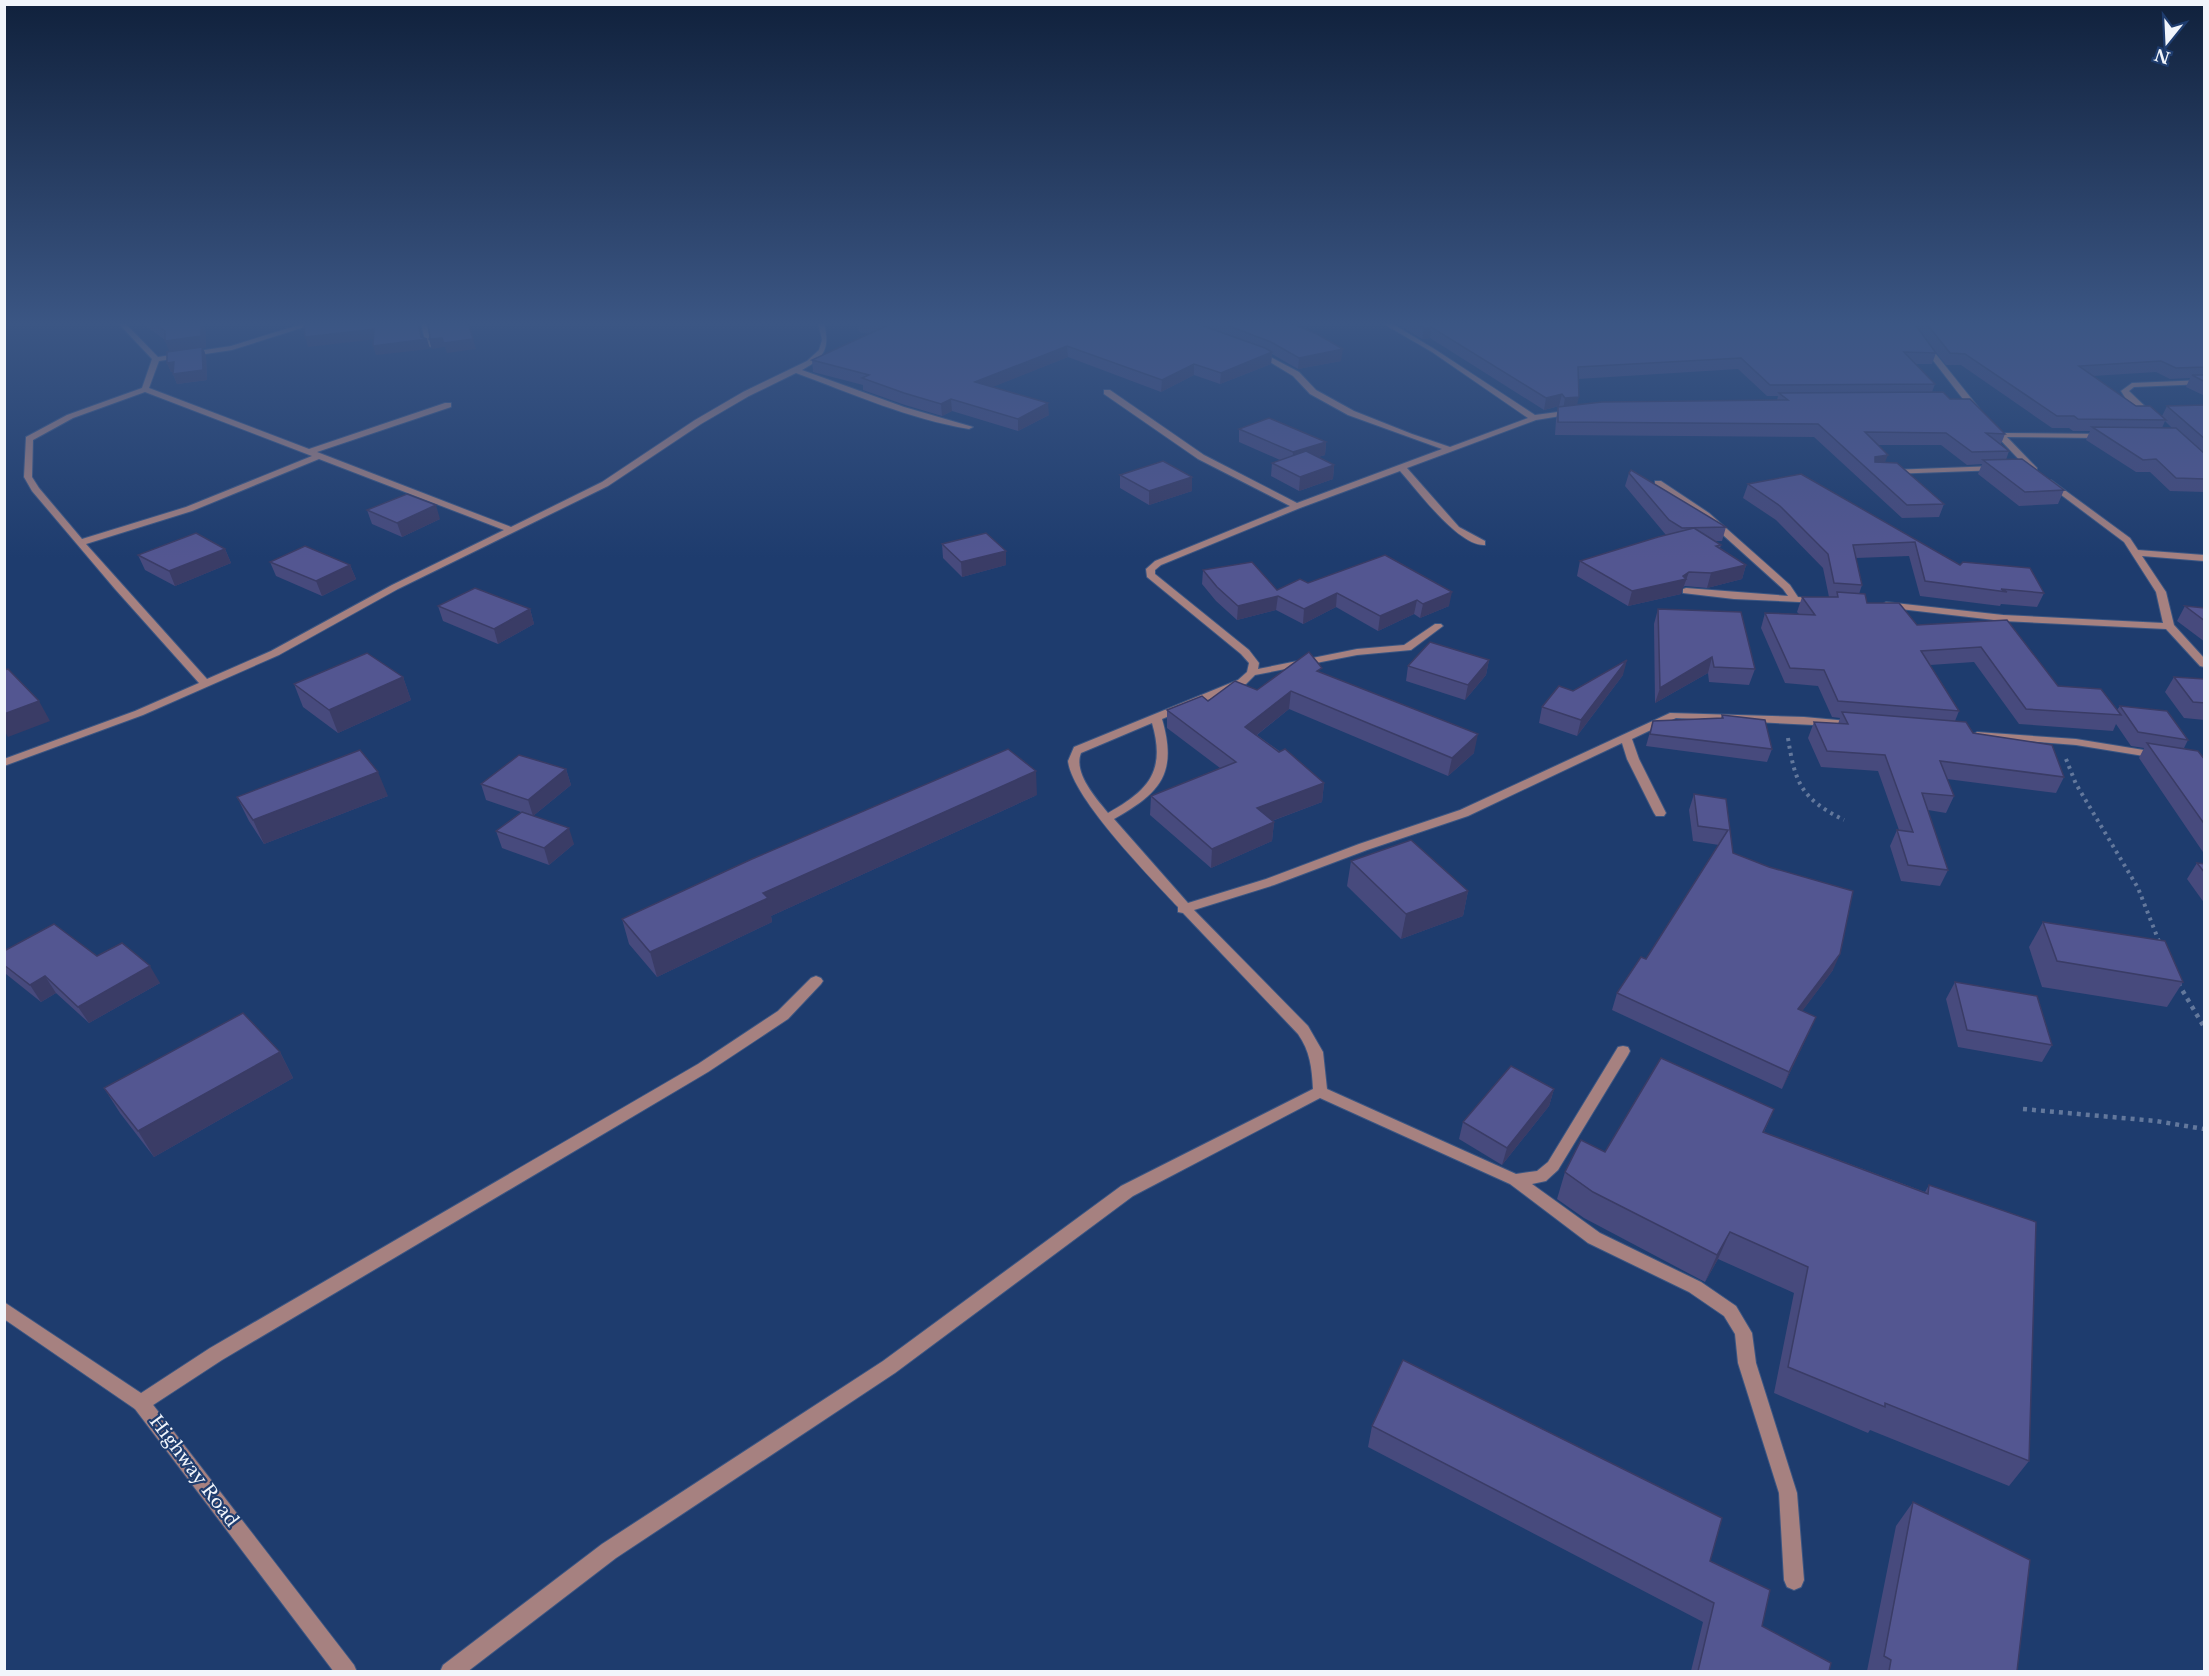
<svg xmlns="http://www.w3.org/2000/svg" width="2209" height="1676" viewBox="0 0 2209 1676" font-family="'Libre Baskerville',serif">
<rect width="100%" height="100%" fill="#1e3c6e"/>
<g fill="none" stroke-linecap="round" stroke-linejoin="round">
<defs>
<path id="lane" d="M816,976L821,978L823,981L821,984L788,1019L708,1072L222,1360L147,1409L141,1411L135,1409L132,1403L135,1397L210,1348L698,1064L778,1011L811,978Z"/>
<g id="street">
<path d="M118,323H125L158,357L231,346L305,323H317L232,350L159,361L149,388L309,449L445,403H451V407L317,452L511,527L602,482L695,420L743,392L807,361L819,350L822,340L818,323H824C830,348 825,358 802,370L904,407L973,427L969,429C909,419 853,394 796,373L749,396L701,424L608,486L398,589L279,655L143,715L4,766V759L135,711L199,683L115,589L32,491L24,477L26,437L67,415L142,388L152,359ZM145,392L312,456L186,507L82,539L39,488L32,477L33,440L73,418ZM319,459L504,530L392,585L271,651L207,679L86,544L192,511Z"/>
<path d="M421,323H427L431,347L426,346Z"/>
<path d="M1382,323H1391L1436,350L1535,415L1573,410L1577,412L1573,414L1536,420L1407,468L1459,527L1485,541V545C1459,547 1417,490 1400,471L1300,508L1161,565L1155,570V574L1249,650L1259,663L1258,669L1357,649L1404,645L1435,624H1441L1443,626L1411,650L1357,655L1255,675L1246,684L1162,719C1178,774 1160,793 1114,819L1188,903L1266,879L1359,844L1460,810L1670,713L1804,717L1859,722L1860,724L1855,727L1676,718L1632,739L1639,759L1666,813L1664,816H1656L1654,813L1627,759L1622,743L1468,816L1367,850L1274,885L1194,910L1308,1026L1323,1052L1327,1089L1516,1174L1537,1171L1548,1162L1618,1047L1623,1046L1628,1047L1630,1051L1628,1055L1558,1170L1546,1181L1532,1184L1600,1233L1701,1282L1736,1306L1752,1333L1756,1363L1797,1493L1804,1580L1801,1587L1794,1590L1787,1587L1784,1580L1779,1493L1738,1363L1735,1334L1724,1316L1689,1292L1588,1243L1510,1184L1320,1098L1133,1196L895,1373L616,1558L467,1672H440L443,1665L602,1544L883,1361L1121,1186L1313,1089C1312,1068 1310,1051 1298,1034L1183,913L1178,912V907C1151,878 1072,798 1068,761L1074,747L1238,680L1247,672L1249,663L1241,654L1147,577L1146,569L1155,561L1290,506L1198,459L1104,394V390H1110L1204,455L1297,503L1442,449L1348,415L1310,394L1293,376L1255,353V351H1259L1299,372L1316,390L1354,411L1412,434L1450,447L1528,418L1432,352ZM1152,723C1166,771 1149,790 1108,813C1096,798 1073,773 1081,753Z"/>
<path d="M1904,323H1911L1979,408V412H1973Z"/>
<path d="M2204,380V384L2134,387L2129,391L2153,414L2154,416L2150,418L2126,399L2121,391L2132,383Z"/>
<path d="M1989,425H1995L2002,433L2103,434L2107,436L2103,438L2007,437L2037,468V472H2031L1988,427Z"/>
<path d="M1996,466L2000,468L1999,470L1890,474L1886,472L1890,470Z"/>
<path d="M2051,480L2130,538L2138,550L2204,555V561L2142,556L2166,592L2174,625L2204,658V667L2200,666L2166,629L2003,621L1883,607L1881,605L1886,602L2003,615L2163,623L2156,592L2124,542L2048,485V481Z"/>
<path d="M1655,481H1661L1709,513L1790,585L1798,597L1821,599V603L1734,599L1683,593V589L1686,588L1788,596L1783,589L1703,517L1655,485Z"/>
<path d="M1977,732L2076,739L2156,752L2162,755L2156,758L2076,745L1973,737L1972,735Z"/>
<path d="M4,1302L147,1397L354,1665L357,1672H334L135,1409L4,1319Z"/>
</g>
</defs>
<use href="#lane" stroke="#3c5682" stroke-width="2"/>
<use href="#street" stroke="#3c5682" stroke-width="2"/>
<g stroke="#63789c" stroke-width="4" stroke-dasharray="3 4.5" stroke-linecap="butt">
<path d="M1788,738C1795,784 1802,799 1844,820"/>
<path d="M2066,759L2076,784L2138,888L2160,944"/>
</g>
<g stroke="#63789c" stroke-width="4.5" stroke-dasharray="4 5" stroke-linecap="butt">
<path d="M2178,983L2204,1027"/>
<path d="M2023,1109L2156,1121L2204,1129"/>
</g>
<use href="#lane" fill="#a68180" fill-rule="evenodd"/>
<use href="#street" fill="#a68180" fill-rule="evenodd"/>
</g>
<g fill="#474a7d" fill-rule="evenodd">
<path d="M142,323H202L206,332V348H203L206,356L207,380L177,384L173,374V372H171L167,363L170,352L165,340Z"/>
<path d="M858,323H1330L1302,328L1341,361L1298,369L1272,354L1271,364L1220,384L1194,375L1161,392L1068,357L992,387L1049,415L1018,431L952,411L942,416L905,405L863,390V385L813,372L812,360L869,334L859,332Z"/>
<path d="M1396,323H2205V396L2186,387L2190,378L2170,379L2156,372L2093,376L2136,406L2162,416L2167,406L2205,405V492L2170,491L2150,472H2136L2086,440L2090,431H2073L2069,428H2052L1961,365H1946L1923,336L1936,353L1932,364H1915L1935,384L1932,392L1950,399L2005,434L2001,444L2009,451L2006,460L2064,490L2058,504L2019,506L1978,474L1982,464L1967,465L1941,445H1878L1885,462L1944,504L1939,517L1902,518L1814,437L1555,435L1556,420L1558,407H1560L1559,406L1544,410L1430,338L1422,339ZM1738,369L1767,396H1778L1777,400L1577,405L1578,379ZM2165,421L2172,428H2162Z"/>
<path d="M1239,429L1326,442L1325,455L1318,457L1334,465L1333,479L1299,491L1271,476L1272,463L1280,460L1239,442Z"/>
<path d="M1629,473L1726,527L1722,541H1715L1721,545L1720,548L1746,565L1742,579L1707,588L1685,586L1683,587L1681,594L1628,606L1577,576L1580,561L1666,535L1625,486Z"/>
<path d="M1801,474L1960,565L2044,593L2037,607L2001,604L2000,606L1920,596L1909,556L1856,558L1862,585L1859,594L1867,603L1917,625L2007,620L2058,686L2117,710L2120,706L2188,740L2184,748L2205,760V855L2139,758L2144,748L2131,746L2116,724L2113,731L2019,724L1974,662L1930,665L1959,711L1955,721L1973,733L2064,777L2056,793L1947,779L1954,796L1946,813L1928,810L1948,870L1940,886L1901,881L1890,846L1897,830H1899L1878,771L1821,767L1808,738L1814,722L1838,724L1840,718L1832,717L1818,686L1785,683L1761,628L1765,613L1799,614L1797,612L1802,597H1835H1829L1823,568L1776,520L1743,498L1748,484Z"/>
<path d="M1120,475L1192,477V491L1149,505L1120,488Z"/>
<path d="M367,510L440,519L402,537L372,524Z"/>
<path d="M942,544L1006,565L962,577L943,558Z"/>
<path d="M225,549L231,563L175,586L145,570L138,555Z"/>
<path d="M1385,555L1449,606L1420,618L1414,614L1378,631L1336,607L1303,624L1276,610L1237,620L1216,601L1202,584L1203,570L1277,590L1308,583Z"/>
<path d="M270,562L350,565L356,579L322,596L276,576Z"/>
<path d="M438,606L530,609L534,624L498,644L443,621Z"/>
<path d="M2185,606L2205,608V642L2177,621Z"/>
<path d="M1658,609L1755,669L1749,685L1709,682L1708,673L1655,703L1654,624Z"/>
<path d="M1489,660L1486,675L1465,700L1406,681L1408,666Z"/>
<path d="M1321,673L1474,753L1448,776L1289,709L1257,735L1324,783L1322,802L1272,821L1274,822L1272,841L1211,868L1150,815L1151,796L1220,768L1167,728V710L1257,690Z"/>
<path d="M1623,675L1577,736L1539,723L1542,707L1573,691Z"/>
<path d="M403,677L411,700L338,733L303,707L294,684Z"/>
<path d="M2174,677L2205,679V720L2184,718L2165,692Z"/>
<path d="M1722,715L1772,749L1767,762L1646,746L1653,721L1721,718Z"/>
<path d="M566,769L571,785L533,816L574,844L549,865L502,848L496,831L521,812L486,800L481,784Z"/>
<path d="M1694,794L1726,799L1733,853L1833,970L1802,1011L1816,1017L1782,1089L1612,1010L1617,993L1646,959L1719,845L1693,841L1689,810Z"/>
<path d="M1037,795L771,916L772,922L657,977L629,944L622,919Z"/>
<path d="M388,796L264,844L249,821L237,797Z"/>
<path d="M1351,861L1468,891L1463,916L1401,939L1347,886Z"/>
<path d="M2197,863L2205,873V904L2187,879Z"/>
<path d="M2043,922L2183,982L2167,1007L2042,987L2029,947Z"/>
<path d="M4,951L97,956L160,983L89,1023L56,993L41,1002L6,974L4,972Z"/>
<path d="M1955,982L2052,1045L2042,1062L1958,1047L1946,999Z"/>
<path d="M280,1052L293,1078L154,1157L120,1113L104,1088Z"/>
<path d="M1554,1089L1549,1106L1502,1165L1459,1139L1463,1122Z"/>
<path d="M1774,1109L1764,1132L1925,1192L1929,1185L2029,1461L2009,1486L1870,1430L1868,1433L1774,1393L1794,1293L1718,1259L1705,1282L1584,1218L1557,1199L1565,1172L1605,1152Z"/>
<path d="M1372,1426L1710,1561L1762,1626L1829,1671H1691L1703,1622L1368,1447Z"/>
<path d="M1913,1502L2017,1671H1867L1896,1526Z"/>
</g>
<g fill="#3a3c66">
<path d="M201,323H202L206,332V348H203L206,356L207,380L177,384L173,374L203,370L170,353L165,341Z"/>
<path d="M418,323H419L422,340L427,339L430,349L376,355L373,346Z"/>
<path d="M1283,323H1330L1283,332Z"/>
<path d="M1431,327L1430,338L1422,339L1424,328Z"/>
<path d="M374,329L377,339L308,347L305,337Z"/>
<path d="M442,338L473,339L476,349L447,353L445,347L432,349L429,339Z"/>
<path d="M1067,346L1068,357L975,394V382Z"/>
<path d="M1343,349L1341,361L1298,369L1299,358Z"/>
<path d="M1272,352L1271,364L1220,384L1221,373Z"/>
<path d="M174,362L178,371L171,372L167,363Z"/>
<path d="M1194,364V375L1161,392L1162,380Z"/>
<path d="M1562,394L1559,406L1544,410L1546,398Z"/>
<path d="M1579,397L1576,409L1563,410L1565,398Z"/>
<path d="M951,399L952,411L942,416L941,404Z"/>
<path d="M1048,403L1049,415L1018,431V419Z"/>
<path d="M1326,442L1325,455L1292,465L1293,452Z"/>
<path d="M1888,455L1883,467L1870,470L1875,457Z"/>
<path d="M1334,465L1333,479L1299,491L1300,477Z"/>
<path d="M1192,477V491L1149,505V491Z"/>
<path d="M436,505L440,519L402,537L397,523Z"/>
<path d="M225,549L231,563L175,586L169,571Z"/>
<path d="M1006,551V565L962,577L961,562Z"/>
<path d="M350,565L356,579L322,596L316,581Z"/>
<path d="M1746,565L1742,579L1707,588L1711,573Z"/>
<path d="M1689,572L1681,594L1628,606L1632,591L1683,576Z"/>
<path d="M1452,592L1449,606L1420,618L1423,604Z"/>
<path d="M1337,593L1336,607L1303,624L1304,609Z"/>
<path d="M1278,596L1276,610L1237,620L1238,606Z"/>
<path d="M1417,600L1414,614L1378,631L1380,616Z"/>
<path d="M530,609L534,624L498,644L494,629Z"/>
<path d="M1712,657L1708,673L1655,703L1660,688Z"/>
<path d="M1489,660L1486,675L1465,700L1468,685Z"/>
<path d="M1627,660L1623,675L1577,736L1581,720Z"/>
<path d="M403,677L411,700L338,733L329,710Z"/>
<path d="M1291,691L1289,709L1244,745L1245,727Z"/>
<path d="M39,701L50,721L8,737L4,730V714Z"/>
<path d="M1478,734L1474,753L1448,776L1452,758Z"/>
<path d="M566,769L571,785L533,816L528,800Z"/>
<path d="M1036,771L1037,795L771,916L772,922L657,977L650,952L763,893Z"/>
<path d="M378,772L388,796L264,844L253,820Z"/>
<path d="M1324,783L1322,802L1255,827L1257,808Z"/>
<path d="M1274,822L1272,841L1211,868L1212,849Z"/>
<path d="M569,828L574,844L549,865L544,848Z"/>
<path d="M1468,891L1463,916L1401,939L1406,914Z"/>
<path d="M1840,954L1833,970L1791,1026L1798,1009Z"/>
<path d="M150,966L160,983L89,1023L78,1007Z"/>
<path d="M45,976L56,993L41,1002L30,985Z"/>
<path d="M1816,1017L1809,1033L1782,1089L1789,1072Z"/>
<path d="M280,1052L293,1078L154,1157L138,1131Z"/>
<path d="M1554,1089L1549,1106L1502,1165L1507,1148Z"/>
<path d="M1730,1232L1718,1259L1705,1282L1717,1255Z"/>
</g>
<g fill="#535691" stroke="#3a3c66" stroke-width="1.5">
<path d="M153,323H201V336L165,341V331Z"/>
<path d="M304,323H418L421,337L427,339L373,346L374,329L305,337Z"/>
<path d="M428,323H468L473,339L444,343L442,338L429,339L430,337Z"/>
<path d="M870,323H1195L1265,348L1272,352L1221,373L1194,364L1162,380L1067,346L975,382L1048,403L1018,419L951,399L941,404L904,393L862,378L869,375L812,360L886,326Z"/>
<path d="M1221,323H1290L1317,334L1343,349L1299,358L1271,342Z"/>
<path d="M1416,323H1914L1936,353L1904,352L1935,384L1770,385L1741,358L1578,367L1579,397L1565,398L1562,394L1546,398L1431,327L1424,328Z"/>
<path d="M1926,323H2205V367L2176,368L2161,361L2079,366L2136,406H2150L2166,420L2078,419L2074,416H2057L1965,354L1950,353Z"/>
<path d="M202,347L203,370L173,374L174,362L167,363V352Z"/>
<path d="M2192,375H2205V382Z"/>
<path d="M1943,392L1950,399H1970L2005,434L1986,433L2009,451L1972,452L1946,433L1865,432L1888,455L1875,457V462L1897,463L1944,504L1907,505L1818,424L1558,422V407L1602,402L1788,400L1779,393Z"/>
<path d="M2205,405V439L2167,406Z"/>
<path d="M1269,418L1326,442L1293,452L1239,429Z"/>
<path d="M2092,427L2176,428L2205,454V479L2176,478L2156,459L2143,460Z"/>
<path d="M1306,451L1334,465L1300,477L1272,463Z"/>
<path d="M2022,459L2064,490L2025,492L1983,460Z"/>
<path d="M1163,461L1192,477L1149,491L1120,475Z"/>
<path d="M1631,470L1726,527L1682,528L1669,520L1629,473Z"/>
<path d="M1801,474L1960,565L1963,562L2030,568L2044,593L2001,589L2007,592L1925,581L1915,542L1853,545L1862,585L1834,583L1828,554L1780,506L1748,484Z"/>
<path d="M407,494L436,505L397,523L367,510Z"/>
<path d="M1694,528L1721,545L1716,546L1746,565L1711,573L1689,572L1683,576L1686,579L1632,591L1580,561L1658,537Z"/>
<path d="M196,533L225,549L169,571L138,555Z"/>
<path d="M986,533L1006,551L961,562L942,544Z"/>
<path d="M305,546L350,565L316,581L270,562Z"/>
<path d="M1385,555L1452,592L1423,604L1417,600L1380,616L1337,593L1304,609L1278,596L1238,606L1217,587L1203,570L1252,562L1277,590L1300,579L1308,583Z"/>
<path d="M475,588L530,609L494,629L438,606Z"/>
<path d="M1837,592L1865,594L1867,603H1899L1917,625L2007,620L2058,686L2101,689L2121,715L2026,709L1981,647L1921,651L1959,711L1838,701L1824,670L1790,668L1765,613L1815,615L1802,597H1838Z"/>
<path d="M2185,606L2205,608V621Z"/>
<path d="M1658,609L1741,612L1755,669L1714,667L1712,657L1660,688Z"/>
<path d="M1430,642L1489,660L1468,685L1408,666Z"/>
<path d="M1309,652L1322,668L1317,671L1478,734L1452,758L1291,691L1245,727L1279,752L1285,749L1324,783L1257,808L1274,822L1212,849L1151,796L1236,762L1167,710L1202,696L1208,701L1235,681L1257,690Z"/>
<path d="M367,653L403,677L329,710L294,684Z"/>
<path d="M1627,660L1581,720L1542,707L1559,686L1573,691Z"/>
<path d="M8,669L39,701L4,714V670Z"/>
<path d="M2174,677L2205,679V703L2193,702Z"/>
<path d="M2120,706L2167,711L2188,740L2138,732Z"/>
<path d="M1842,712L1966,722L1973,733L2052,745L2064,777L1940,761L1954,796L1922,793L1948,870L1908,865L1897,830L1913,832L1885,755L1827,751L1814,722L1848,724Z"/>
<path d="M1722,715L1765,720L1772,749L1650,734L1653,721L1723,718Z"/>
<path d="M2147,743L2198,751L2205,760V825Z"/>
<path d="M1008,749L1036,771L763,893L768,898L650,952L622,919L752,859Z"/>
<path d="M360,750L378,772L253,820L237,797Z"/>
<path d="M519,755L566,769L528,800L481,784Z"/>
<path d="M1694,794L1726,799L1733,853L1769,867L1853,891L1840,954L1798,1009L1816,1017L1789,1072L1617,993L1641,957L1646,959L1728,830L1698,826Z"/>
<path d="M522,812L569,828L544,848L496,831Z"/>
<path d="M1411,840L1468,891L1406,914L1351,861Z"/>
<path d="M2197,863L2205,864V873Z"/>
<path d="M2043,922L2165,941L2183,982L2057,961Z"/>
<path d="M54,924L97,956L122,943L150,966L78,1007L45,976L30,985L4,965V951Z"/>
<path d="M1955,982L2037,996L2052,1045L1967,1030Z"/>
<path d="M243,1013L280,1052L138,1131L104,1088Z"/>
<path d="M1661,1058L1774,1109L1763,1132L1928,1194L1929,1185L2036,1222L2029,1461L1885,1403V1407L1788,1367L1808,1267L1730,1232L1717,1255L1593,1192L1565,1172L1581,1140L1605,1152Z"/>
<path d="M1511,1066L1554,1089L1507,1148L1463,1122Z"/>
<path d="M1403,1360L1722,1518L1710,1561L1770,1590L1762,1626L1831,1663L1829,1671H1698L1714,1603L1372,1426Z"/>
<path d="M1913,1502L2030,1560L2017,1671H1889L1891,1660L1884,1656Z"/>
</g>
<linearGradient id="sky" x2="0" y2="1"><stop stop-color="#10213c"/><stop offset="0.58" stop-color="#3b5684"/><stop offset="1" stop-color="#3b5684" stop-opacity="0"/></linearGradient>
<rect width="2209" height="558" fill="url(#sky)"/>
<g text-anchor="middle" stroke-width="4.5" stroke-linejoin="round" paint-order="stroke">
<g font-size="18" fill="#f1f5fb" stroke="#1e3c6e">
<text transform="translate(194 1471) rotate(53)" y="6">Highway Road</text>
</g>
</g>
<rect width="2209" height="1676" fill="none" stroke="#f1f5fb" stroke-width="12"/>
<g transform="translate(2167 42) rotate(198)" stroke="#1e3c6e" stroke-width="4.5" paint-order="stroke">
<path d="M0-4.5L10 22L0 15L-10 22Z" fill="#f1f5fb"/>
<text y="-9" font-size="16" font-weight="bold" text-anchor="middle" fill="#f1f5fb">N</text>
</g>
</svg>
